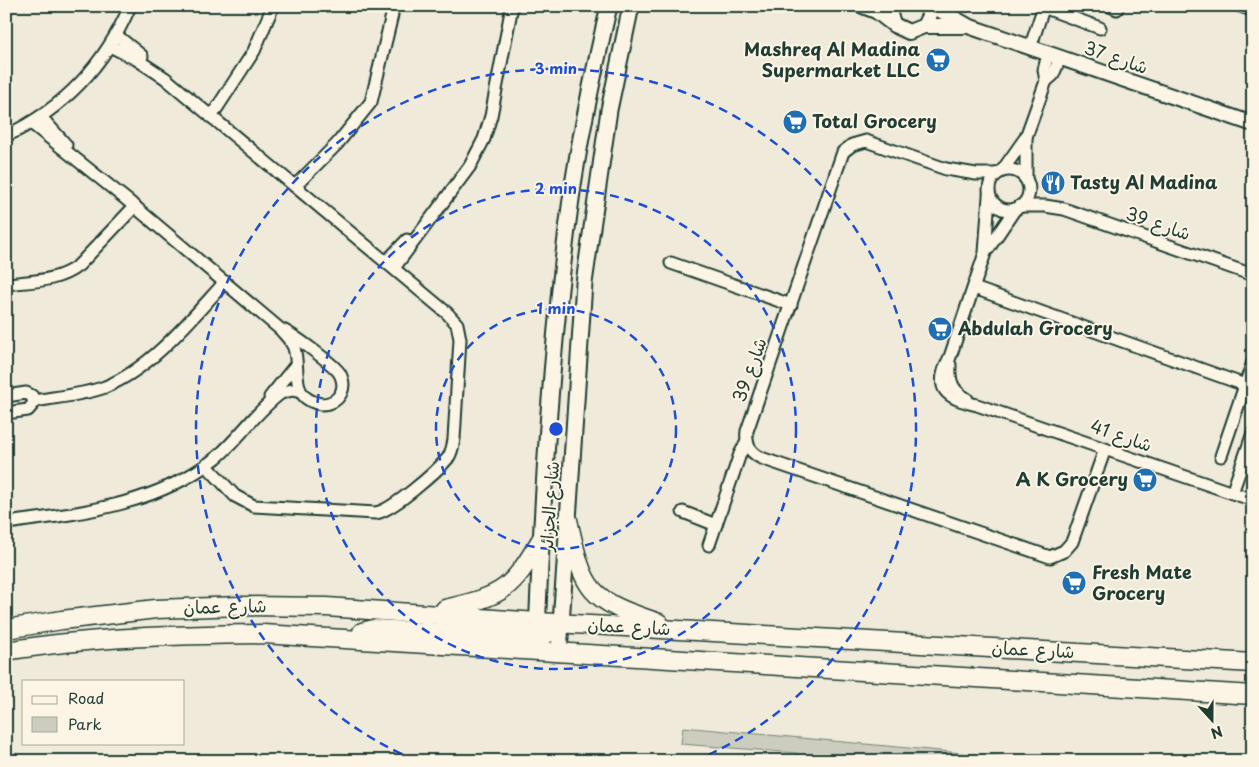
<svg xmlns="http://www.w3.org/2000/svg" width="1259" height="767" viewBox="0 0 1259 767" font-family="'Playpen Sans','Playpen Sans Arabic',sans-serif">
<rect width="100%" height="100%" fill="#efeada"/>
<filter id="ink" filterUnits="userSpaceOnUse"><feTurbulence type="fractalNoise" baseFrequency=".02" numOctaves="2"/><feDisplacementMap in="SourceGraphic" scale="10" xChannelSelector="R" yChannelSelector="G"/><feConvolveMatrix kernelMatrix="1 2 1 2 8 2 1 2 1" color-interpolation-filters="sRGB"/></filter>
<g filter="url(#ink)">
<path fill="#cccdbf" stroke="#76857a" d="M683,727L1047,761H807L796,753L681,744Z"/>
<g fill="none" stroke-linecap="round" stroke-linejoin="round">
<defs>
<g id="minor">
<path d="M1110,6L1117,9"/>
<path d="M1240,6L1253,10"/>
<path d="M1043,7L1100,28"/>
<path d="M116,35L142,56"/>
<path d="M110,46L136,59L165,78L447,313L457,324L460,339L454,439C453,446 452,452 448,458C436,472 393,510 376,513L254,506L235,496L206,465"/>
<path d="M1030,48L1044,6"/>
<path d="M1046,81L1044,70L1048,54"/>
<path d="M41,117L66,145"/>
<path d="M211,117L254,51L273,6"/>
<path d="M31,123L127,200L280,329C285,335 292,341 294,348C301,370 288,398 321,404C329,404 337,401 341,393C344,387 343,380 340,374C335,365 290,332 280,329"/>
<path d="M6,136C63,109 105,65 130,6"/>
<circle cx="1009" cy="190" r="20"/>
<path d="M1002,171L1026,137L1046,81L1053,75L1060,58"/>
<path d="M996,174H976L946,169L866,141L852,145L843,152L747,431C745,446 751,454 764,459L1050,557L1064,551L1072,542L1105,449"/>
<path d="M1026,179V138"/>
<path d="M295,186L337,144L371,102L392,15"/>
<path d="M989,196L985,253L950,357C932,390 947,398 977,405L1253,500"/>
<path d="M1020,206H1045L1064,209L1253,275"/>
<path d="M988,249L1015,209"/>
<path d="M386,262L407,240"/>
<path d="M671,263L791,305"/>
<path d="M394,268L470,166L484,139L491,116L512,6"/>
<path d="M6,284C31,281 58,282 79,265L135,206"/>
<path d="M974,288L1245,385"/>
<path d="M950,365C949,382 952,390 967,399"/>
<path d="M6,396L26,393L32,396L34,403L28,410L6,413"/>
<path d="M270,397L295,366"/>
<path d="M34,401C57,397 83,395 105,387C152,368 191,319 225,282"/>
<path d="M1221,456L1253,362"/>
<path d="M1232,493L1253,433"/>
<path d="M683,512L716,525"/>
<path d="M6,523C80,513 155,506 216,458C240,438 256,411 281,393L292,390L301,392"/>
<path d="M709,545L740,454L747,441"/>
</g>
<g id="tertiary">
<path d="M863,6L876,11L894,25"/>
<path d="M891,6L890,15L894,25L909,32L924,26L929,16L928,6"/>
<path d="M933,6L968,26L1253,124"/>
<path d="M924,26H963"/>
</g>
<g id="secondary">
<path d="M537,633C543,488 551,343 571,199C580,134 594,70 609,6"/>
<path d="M559,653L584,283L609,110L631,6"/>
</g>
<g id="primary">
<path d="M568,520C584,592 588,600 659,623"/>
<path d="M445,609C505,595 511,590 542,538"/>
<path d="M6,629L62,620L156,609L241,606L327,607L538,622L1253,663"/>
<path d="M362,632L374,629L537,638L553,631L560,623"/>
<path d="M6,651C91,637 177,635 263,634L1253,695"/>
</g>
</defs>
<use href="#minor" stroke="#1f3d34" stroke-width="15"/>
<use href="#tertiary" stroke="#1f3d34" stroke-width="18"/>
<use href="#secondary" stroke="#1f3d34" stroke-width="19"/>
<use href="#primary" stroke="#1f3d34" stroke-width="21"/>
<use href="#minor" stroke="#fcf5e5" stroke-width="11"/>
<use href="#tertiary" stroke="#fcf5e5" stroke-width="14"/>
<use href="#secondary" stroke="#fcf5e5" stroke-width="15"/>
<use href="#primary" stroke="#fcf5e5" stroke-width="18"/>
</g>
</g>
<g fill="none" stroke="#1d4ed8" stroke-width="2.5" stroke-dasharray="9 6">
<circle cx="556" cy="429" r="120"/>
<circle cx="556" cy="429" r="240"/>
<path d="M415 760A360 360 0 1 1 697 760"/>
</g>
<defs>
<symbol id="supermarket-disc" viewBox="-11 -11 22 22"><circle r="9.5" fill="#1f6fb2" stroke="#fcf5e5"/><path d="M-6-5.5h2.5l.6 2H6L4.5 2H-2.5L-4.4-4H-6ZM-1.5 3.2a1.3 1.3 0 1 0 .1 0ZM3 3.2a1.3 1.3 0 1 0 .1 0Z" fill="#fff"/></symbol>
<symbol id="restaurant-disc" viewBox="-11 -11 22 22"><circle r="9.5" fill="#1f6fb2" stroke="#fcf5e5"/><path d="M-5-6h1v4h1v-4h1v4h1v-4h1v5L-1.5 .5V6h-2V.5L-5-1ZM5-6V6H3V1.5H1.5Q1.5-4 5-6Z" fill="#fff"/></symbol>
</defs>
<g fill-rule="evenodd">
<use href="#supermarket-disc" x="924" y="46" width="28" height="28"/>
<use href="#supermarket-disc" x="781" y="108" width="28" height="28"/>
<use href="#restaurant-disc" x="1039" y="169" width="28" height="28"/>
<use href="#supermarket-disc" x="926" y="315" width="28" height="28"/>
<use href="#supermarket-disc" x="1131" y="466" width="28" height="28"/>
<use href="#supermarket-disc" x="1060" y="569" width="28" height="28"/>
</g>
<g text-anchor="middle" stroke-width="4" stroke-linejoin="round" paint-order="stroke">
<g font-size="18" font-weight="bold" fill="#1f3d34" stroke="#fcf5e5" text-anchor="start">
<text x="920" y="56" text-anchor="end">Mashreq Al Madina<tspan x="920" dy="21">Supermarket LLC</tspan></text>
<text x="812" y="128">Total Grocery</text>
<text x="1070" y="189">Tasty Al Madina</text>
<text x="958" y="335">Abdulah Grocery</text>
<text x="1128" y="486" text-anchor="end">A K Grocery</text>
<text x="1092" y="579">Fresh Mate<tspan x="1092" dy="21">Grocery</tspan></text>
</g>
<g font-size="18" fill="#1f3d34" stroke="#fcf5e5">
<text transform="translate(1116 58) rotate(19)" y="6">شارع 37</text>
<text transform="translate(1158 224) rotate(19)" y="6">شارع 39</text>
<text transform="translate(750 370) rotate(-70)" y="6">شارع 39</text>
<text transform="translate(1121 436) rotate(19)" y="6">شارع 41</text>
<text transform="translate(550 506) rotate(-86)" y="6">شارع الجزائر</text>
<text transform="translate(225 607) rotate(-1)" y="6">شارع عمان</text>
<text transform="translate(629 627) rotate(3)" y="6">شارع عمان</text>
<text transform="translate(1033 650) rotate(3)" y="6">شارع عمان</text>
</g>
</g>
<circle cx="556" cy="429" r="8" fill="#1d4ed8" stroke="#fcf5e5" stroke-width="2.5"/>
<g font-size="15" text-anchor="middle" font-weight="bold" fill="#1d4ed8" stroke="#fcf5e5" stroke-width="4" stroke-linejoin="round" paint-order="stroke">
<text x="556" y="74">3 min</text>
<text x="556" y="194">2 min</text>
<text x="556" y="314">1 min</text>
</g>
<rect width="1259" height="767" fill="none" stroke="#fcf5e5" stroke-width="25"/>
<rect x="12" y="12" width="1234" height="742" fill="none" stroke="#1f3d34" stroke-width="2" filter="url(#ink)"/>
<rect x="22" y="680" width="162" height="65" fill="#fcf5e5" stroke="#a4ab9e"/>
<rect x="32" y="696" width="25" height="8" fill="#fcf5e5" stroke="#a4ab9e"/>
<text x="68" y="704" font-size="15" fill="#1f3d34">Road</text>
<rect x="32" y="717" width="25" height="15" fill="#cccdbf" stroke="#a4ab9e"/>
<text x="68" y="730" font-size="15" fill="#1f3d34">Park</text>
<g transform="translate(1212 720) rotate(159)" stroke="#fcf5e5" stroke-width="4" paint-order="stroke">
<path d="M0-4L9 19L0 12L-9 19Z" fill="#1f3d34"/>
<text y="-8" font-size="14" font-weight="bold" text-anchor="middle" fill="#1f3d34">N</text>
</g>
</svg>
